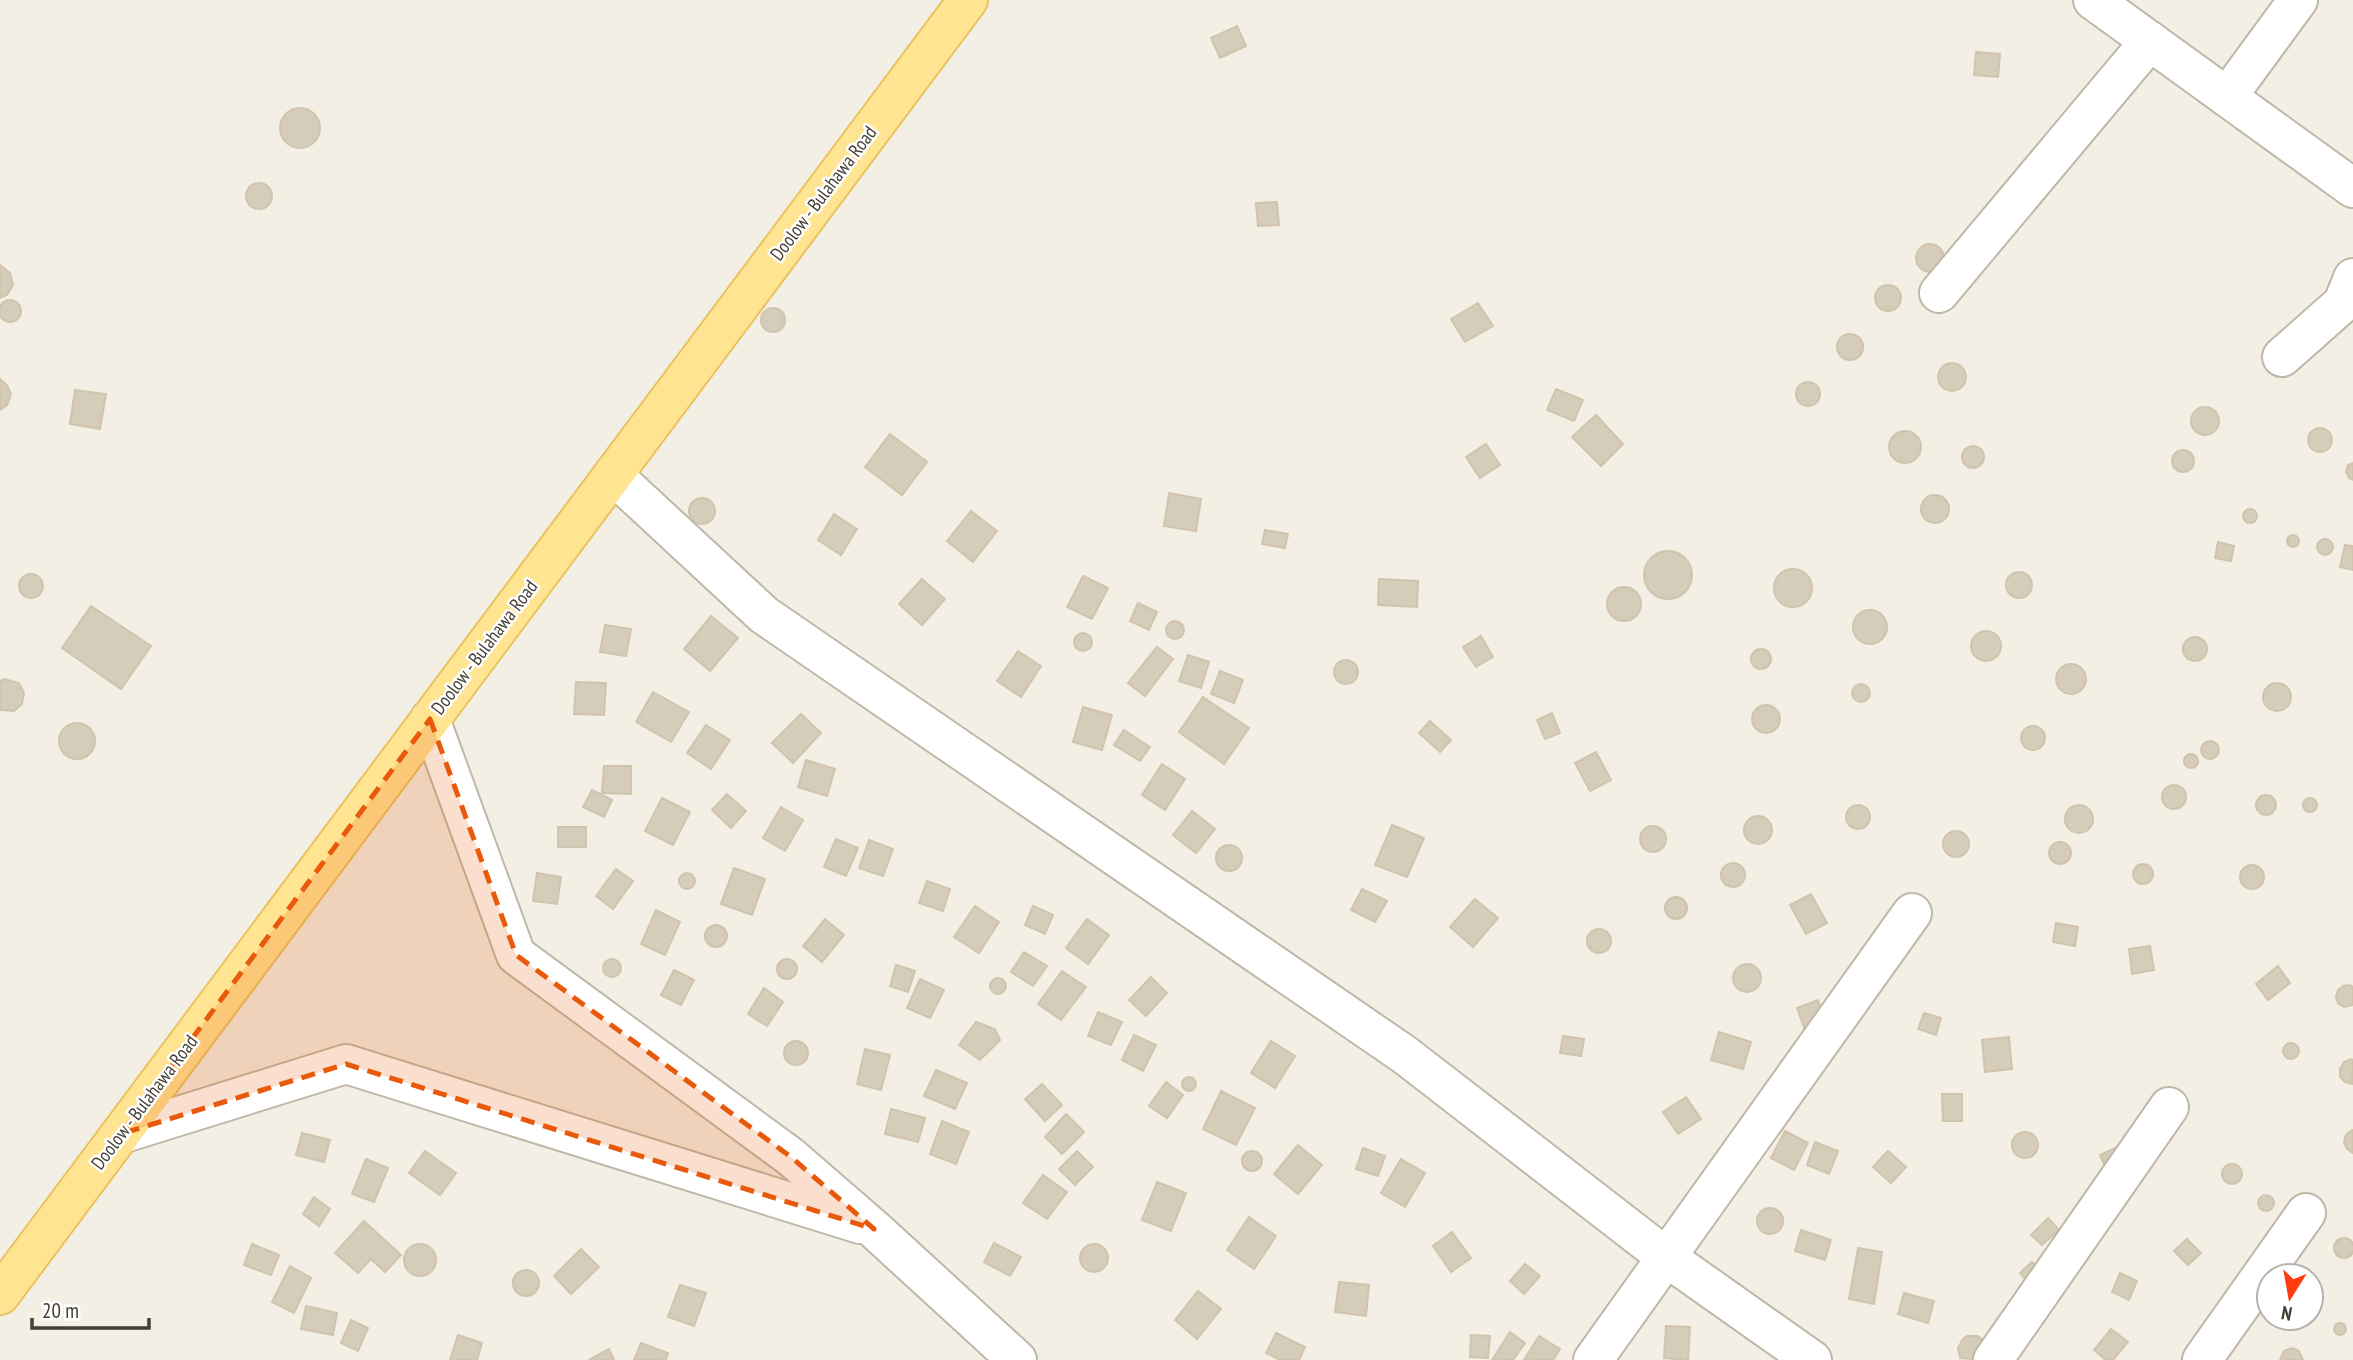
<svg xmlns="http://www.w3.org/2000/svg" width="2353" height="1360" viewBox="0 0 2353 1360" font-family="'PT Sans Narrow',sans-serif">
<rect width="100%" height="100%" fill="#f3efe5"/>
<g fill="#d5ccba" stroke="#d0c4ad" stroke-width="2">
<path d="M1237,26L1246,46L1220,58L1211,38Z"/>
<path d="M1976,52L2000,54L1998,77L1974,75Z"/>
<circle cx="300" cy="128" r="20"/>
<circle cx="259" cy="196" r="13"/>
<path d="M1277,202L1279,225L1258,226L1256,203Z"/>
<circle cx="1930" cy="258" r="14"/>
<path d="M0,265L10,273L13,285L7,295L0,298Z"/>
<circle cx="1888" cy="298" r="13"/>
<circle cx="10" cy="311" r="11"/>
<path d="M1478,303L1493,326L1465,342L1451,319Z"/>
<circle cx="773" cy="320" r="12"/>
<circle cx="1850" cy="347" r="13"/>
<circle cx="1952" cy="377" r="14"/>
<path d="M0,379L7,385L11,394L7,405L0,410Z"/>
<circle cx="1808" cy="394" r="12"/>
<path d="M1556,389L1583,400L1574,421L1547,410Z"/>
<path d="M75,390L106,394L100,429L70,424Z"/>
<circle cx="2205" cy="421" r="14"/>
<path d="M1596,415L1623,444L1601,466L1572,437Z"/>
<circle cx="2320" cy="440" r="12"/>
<circle cx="1905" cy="447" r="16"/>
<path d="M890,434L927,462L902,495L865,467Z"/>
<path d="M1486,444L1500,465L1480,478L1466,457Z"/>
<circle cx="1973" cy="457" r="11"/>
<circle cx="2183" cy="461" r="11"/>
<path d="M2353,463V480L2349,478L2346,472L2348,465Z"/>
<path d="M1169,493L1201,499L1196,531L1164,526Z"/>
<circle cx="1935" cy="509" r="14"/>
<circle cx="702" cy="511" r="13"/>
<circle cx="2250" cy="516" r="7"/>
<path d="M971,511L997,531L973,562L947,541Z"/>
<path d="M834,514L857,529L841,555L818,540Z"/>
<path d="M1265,530L1288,534L1285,548L1262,544Z"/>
<circle cx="2293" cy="541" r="6"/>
<circle cx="2325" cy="547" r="8"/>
<path d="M2218,542L2234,546L2231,561L2215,558Z"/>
<path d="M2345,545L2353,546V570L2340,567Z"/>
<circle cx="1668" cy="575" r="24"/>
<circle cx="1793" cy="588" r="19"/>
<circle cx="2019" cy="585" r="13"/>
<circle cx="31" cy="586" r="12"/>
<path d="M1083,576L1108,588L1092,619L1067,607Z"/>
<path d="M922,579L945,599L922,625L899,604Z"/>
<path d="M1379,579L1418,581L1417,607L1378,605Z"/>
<circle cx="1624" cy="604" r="17"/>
<path d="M1138,603L1157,612L1149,630L1130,621Z"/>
<path d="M91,606L151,646L121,689L62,648Z"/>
<circle cx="1870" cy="627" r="17"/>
<path d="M711,616L738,638L710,671L684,649Z"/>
<circle cx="1175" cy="630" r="9"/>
<path d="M605,625L631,629L626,656L600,652Z"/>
<circle cx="1986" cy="646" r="15"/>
<circle cx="1083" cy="642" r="9"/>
<path d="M1481,636L1493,657L1476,667L1463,647Z"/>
<circle cx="2195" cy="649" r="12"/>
<path d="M1157,647L1173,659L1145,696L1128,683Z"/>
<circle cx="1761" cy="659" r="10"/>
<path d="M1018,651L1041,666L1021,697L997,681Z"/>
<path d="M1188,655L1209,662L1201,688L1179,681Z"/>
<circle cx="1346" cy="672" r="12"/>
<circle cx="2071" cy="679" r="15"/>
<path d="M1220,671L1243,680L1234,703L1211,694Z"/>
<path d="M4,679L19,683L24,693L22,704L14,711L0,710V681Z"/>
<path d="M576,682L606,683L604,715L574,714Z"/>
<circle cx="2277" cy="697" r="14"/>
<circle cx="1861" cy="693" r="9"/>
<path d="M653,692L689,712L671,742L636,722Z"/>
<path d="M1203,697L1249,728L1224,764L1179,732Z"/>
<circle cx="1766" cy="719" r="14"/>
<path d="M1083,707L1112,715L1102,750L1073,742Z"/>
<path d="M1552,713L1560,733L1545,739L1537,720Z"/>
<path d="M801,714L821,733L793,763L772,743Z"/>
<path d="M1430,721L1451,740L1440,752L1419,733Z"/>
<circle cx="77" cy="741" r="18"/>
<path d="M706,725L730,740L711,769L687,753Z"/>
<circle cx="2033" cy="738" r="12"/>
<path d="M1124,730L1150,747L1140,761L1114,745Z"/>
<circle cx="2210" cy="750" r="9"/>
<path d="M1596,752L1611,780L1590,791L1575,763Z"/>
<circle cx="2191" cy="761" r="7"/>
<path d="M806,760L835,769L827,796L798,787Z"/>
<path d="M1162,764L1185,779L1165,810L1142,795Z"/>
<path d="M604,766H631V794L602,793Z"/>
<circle cx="2174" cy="797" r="12"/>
<path d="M592,790L612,800L604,817L583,807Z"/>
<path d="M727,794L746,811L731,828L712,810Z"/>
<circle cx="2266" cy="805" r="10"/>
<circle cx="2310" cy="805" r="7"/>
<path d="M662,798L690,812L673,845L645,831Z"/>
<circle cx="2079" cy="819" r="14"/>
<circle cx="1858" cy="817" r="12"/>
<path d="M781,807L803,820L785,851L763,838Z"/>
<path d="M1192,811L1215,829L1196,853L1173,835Z"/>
<circle cx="1758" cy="830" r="14"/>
<path d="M1392,825L1424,838L1407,877L1375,865Z"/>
<circle cx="1653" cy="839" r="13"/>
<rect x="558" y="827" width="28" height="20"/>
<circle cx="1956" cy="844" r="13"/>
<path d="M836,839L858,848L846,876L824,867Z"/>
<path d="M869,840L893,849L883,876L859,868Z"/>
<circle cx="2060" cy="853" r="11"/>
<circle cx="1229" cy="858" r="13"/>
<circle cx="1733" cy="875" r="12"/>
<circle cx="2143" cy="874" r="10"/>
<circle cx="2252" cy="877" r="12"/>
<path d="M734,868L765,879L752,915L721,904Z"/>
<path d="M616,869L633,881L613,909L596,896Z"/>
<circle cx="687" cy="881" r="8"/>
<path d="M537,873L561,877L557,904L533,901Z"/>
<path d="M927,881L950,889L943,911L919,903Z"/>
<path d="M1362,889L1387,901L1375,922L1351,910Z"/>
<path d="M1811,894L1827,923L1806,934L1790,905Z"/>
<circle cx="1676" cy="908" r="11"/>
<path d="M1475,899L1498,918L1473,947L1450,927Z"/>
<path d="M975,906L999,922L979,953L954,937Z"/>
<path d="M1033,906L1053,915L1045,934L1025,925Z"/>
<path d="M656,910L680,922L665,955L641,944Z"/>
<path d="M825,919L844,935L822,962L803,946Z"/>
<path d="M1087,919L1109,935L1088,964L1066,948Z"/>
<path d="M2056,923L2078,927L2075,946L2053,942Z"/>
<circle cx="716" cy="936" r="11"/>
<circle cx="1599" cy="941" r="12"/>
<path d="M2150,946L2154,970L2132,974L2129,949Z"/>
<path d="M1024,952L1047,966L1033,986L1011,972Z"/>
<circle cx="612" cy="968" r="9"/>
<circle cx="787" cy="969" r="10"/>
<circle cx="1747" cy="978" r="14"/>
<path d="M896,965L915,971L908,992L890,986Z"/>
<path d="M2278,966L2290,983L2268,1000L2256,984Z"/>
<path d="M674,970L694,980L681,1005L661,995Z"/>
<path d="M1062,971L1086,987L1061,1020L1038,1004Z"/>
<path d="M1151,977L1167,993L1146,1016L1129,1000Z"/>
<circle cx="998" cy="986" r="8"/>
<path d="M920,979L944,990L930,1018L907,1008Z"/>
<path d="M2350,985L2353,987V1005L2344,1007L2338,1003L2336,997L2338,990L2343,986Z"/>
<path d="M764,988L783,1002L767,1026L748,1014Z"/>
<path d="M1818,1000L1827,1025L1806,1033L1797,1008Z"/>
<path d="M1098,1012L1122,1022L1111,1045L1088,1036Z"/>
<path d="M1924,1013L1941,1018L1936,1035L1918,1029Z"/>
<path d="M976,1022L995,1029L1000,1040L980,1060L959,1045Z"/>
<path d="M1719,1032L1751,1042L1743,1069L1711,1060Z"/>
<path d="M1134,1035L1156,1045L1143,1071L1122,1060Z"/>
<path d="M1563,1036L1584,1039L1581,1056L1560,1053Z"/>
<path d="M2009,1037L2012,1069L1985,1072L1982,1040Z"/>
<circle cx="796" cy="1053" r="12"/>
<path d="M1271,1041L1295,1056L1275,1088L1251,1073Z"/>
<circle cx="2291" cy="1051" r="8"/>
<path d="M865,1049L890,1055L881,1090L857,1084Z"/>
<path d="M2351,1059L2353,1060L2352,1084L2345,1082L2340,1077V1069L2344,1062Z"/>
<path d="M936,1070L967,1083L955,1109L924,1096Z"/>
<circle cx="1189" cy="1084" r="7"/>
<path d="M1166,1082L1183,1095L1167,1118L1149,1106Z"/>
<path d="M1042,1084L1062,1105L1045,1121L1025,1099Z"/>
<path d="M1221,1091L1255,1108L1236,1145L1203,1129Z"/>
<path d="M1942,1094H1962V1121H1943Z"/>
<path d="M1686,1097L1701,1119L1678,1134L1663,1112Z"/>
<path d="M891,1109L925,1118L918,1142L885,1134Z"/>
<path d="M1066,1114L1084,1132L1062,1154L1045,1137Z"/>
<path d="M942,1121L969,1132L956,1164L930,1154Z"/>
<path d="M2352,1130H2353V1153L2347,1149L2344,1142L2346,1135Z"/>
<path d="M1785,1131L1808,1143L1794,1170L1771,1158Z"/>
<circle cx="2025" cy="1145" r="13"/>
<path d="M302,1133L330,1140L324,1162L296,1155Z"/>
<path d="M1815,1142L1838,1151L1829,1174L1807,1165Z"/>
<path d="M1298,1145L1322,1165L1298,1194L1274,1174Z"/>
<path d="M2119,1146L2107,1171L2100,1155Z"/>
<path d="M1363,1148L1385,1156L1378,1176L1356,1169Z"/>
<path d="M425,1151L456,1173L440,1195L409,1173Z"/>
<path d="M1077,1151L1093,1167L1075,1185L1059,1169Z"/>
<path d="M1888,1151L1906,1167L1891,1183L1873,1167Z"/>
<circle cx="1252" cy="1161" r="10"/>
<path d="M366,1159L388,1168L374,1202L352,1194Z"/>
<path d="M1401,1159L1425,1173L1405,1207L1381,1193Z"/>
<circle cx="2232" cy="1174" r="10"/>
<path d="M1043,1175L1067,1192L1047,1219L1023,1203Z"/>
<path d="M1157,1182L1186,1193L1171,1231L1142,1220Z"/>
<circle cx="2266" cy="1203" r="8"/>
<path d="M314,1197L330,1209L319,1226L303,1214Z"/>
<circle cx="1770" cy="1221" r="13"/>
<path d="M1249,1217L1276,1236L1254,1269L1227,1250Z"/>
<path d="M2048,1218L2059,1230L2042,1245L2031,1235Z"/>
<path d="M364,1221L401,1255L385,1272L371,1259L358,1273L335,1253Z"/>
<path d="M1801,1230L1831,1240L1825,1260L1795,1251Z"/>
<path d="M1452,1232L1471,1258L1451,1272L1433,1246Z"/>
<circle cx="2344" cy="1248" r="10"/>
<path d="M2187,1239L2201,1253L2188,1265L2174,1251Z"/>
<path d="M994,1243L1021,1257L1010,1276L984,1262Z"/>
<circle cx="1094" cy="1258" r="14"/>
<circle cx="420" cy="1260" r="16"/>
<path d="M252,1244L279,1255L271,1275L244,1265Z"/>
<path d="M1858,1248L1882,1252L1874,1304L1849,1299Z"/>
<path d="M581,1249L599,1267L571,1294L554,1276Z"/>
<path d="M2032,1262L2044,1275L2031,1286L2020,1273Z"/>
<path d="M1525,1264L1540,1276L1524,1294L1510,1281Z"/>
<path d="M290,1266L311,1278L294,1313L272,1302Z"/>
<circle cx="526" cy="1283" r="13"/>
<path d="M2120,1273L2137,1281L2129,1300L2112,1292Z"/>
<path d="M1339,1282L1369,1285L1366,1316L1335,1312Z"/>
<path d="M680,1285L706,1293L694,1326L668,1317Z"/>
<path d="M1198,1291L1221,1309L1197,1339L1175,1320Z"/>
<path d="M1904,1293L1934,1301L1928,1323L1898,1314Z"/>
<path d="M306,1306L337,1313L333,1335L301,1329Z"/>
<path d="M351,1320L368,1328L358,1351L341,1343Z"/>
<circle cx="2340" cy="1329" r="6"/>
<path d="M1666,1326L1690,1327L1688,1360L1664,1358Z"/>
<path d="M2111,1329L2128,1342L2113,1360H2106L2094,1350Z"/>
<path d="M1510,1332L1525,1343L1513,1360H1492Z"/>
<path d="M1276,1333L1305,1347L1299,1360H1280L1266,1353Z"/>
<path d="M458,1335L482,1343L477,1360H450Z"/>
<path d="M1471,1335L1490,1336L1488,1358L1470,1357Z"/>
<path d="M1539,1336L1560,1349L1553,1360H1524Z"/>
<path d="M1967,1336H1978L1986,1343L1985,1360L1960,1358L1958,1348L1963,1339Z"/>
<path d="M641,1343L668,1353L666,1360H634Z"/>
<path d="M2292,1348L2299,1351L2303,1360H2280L2284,1351Z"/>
<path d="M609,1349L614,1360H589Z"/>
</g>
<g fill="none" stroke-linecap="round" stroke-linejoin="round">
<defs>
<g id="minor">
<path d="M2093,0L2353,188"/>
<path d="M2227,97L2298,0"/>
<path d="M1939,293L2150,41"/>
<path d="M2282,357L2343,303L2353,278"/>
<path d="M613,475L764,615L1405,1055L1666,1257L1812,1360"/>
<path d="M430,719L516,955L791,1157L874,1229L1017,1360"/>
<path d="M121,1134L346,1064L860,1224"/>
<path d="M1593,1360L1912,913"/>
<path d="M1993,1360L2169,1107"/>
<path d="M2202,1360L2306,1213"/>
</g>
<path id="major" d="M0,1295L968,0"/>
</defs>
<use href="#minor" stroke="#bfb8a7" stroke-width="42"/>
<use href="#major" stroke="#e8c35f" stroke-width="42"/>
<use href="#minor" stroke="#fff" stroke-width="38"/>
<use href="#major" stroke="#ffe492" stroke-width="38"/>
</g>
<path fill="#e8590c" fill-opacity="0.2" stroke="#e8590c" stroke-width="5" stroke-dasharray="14 9" stroke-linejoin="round" d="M430,719L516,955L791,1157L874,1229L346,1064L121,1134Z"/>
<g text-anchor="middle" stroke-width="5" stroke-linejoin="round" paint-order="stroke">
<g font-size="19" fill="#464034" stroke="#fff">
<text transform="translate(823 193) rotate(-53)" y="7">Doolow - Bulahawa Road</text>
<text transform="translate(484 647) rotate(-53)" y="7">Doolow - Bulahawa Road</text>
<text transform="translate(144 1102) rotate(-53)" y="7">Doolow - Bulahawa Road</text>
</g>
</g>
<g transform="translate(2290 1297) rotate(191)"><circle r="33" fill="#ffffff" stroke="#b5b3ae" stroke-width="2"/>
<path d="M0-5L12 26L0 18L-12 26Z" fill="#ff3c10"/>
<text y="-10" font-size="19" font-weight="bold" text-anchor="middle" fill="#464034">N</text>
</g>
<path d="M32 1318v10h117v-10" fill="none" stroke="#464034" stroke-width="3.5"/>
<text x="42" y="1318" font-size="21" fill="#464034" stroke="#ffffff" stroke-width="5" paint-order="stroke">20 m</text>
</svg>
